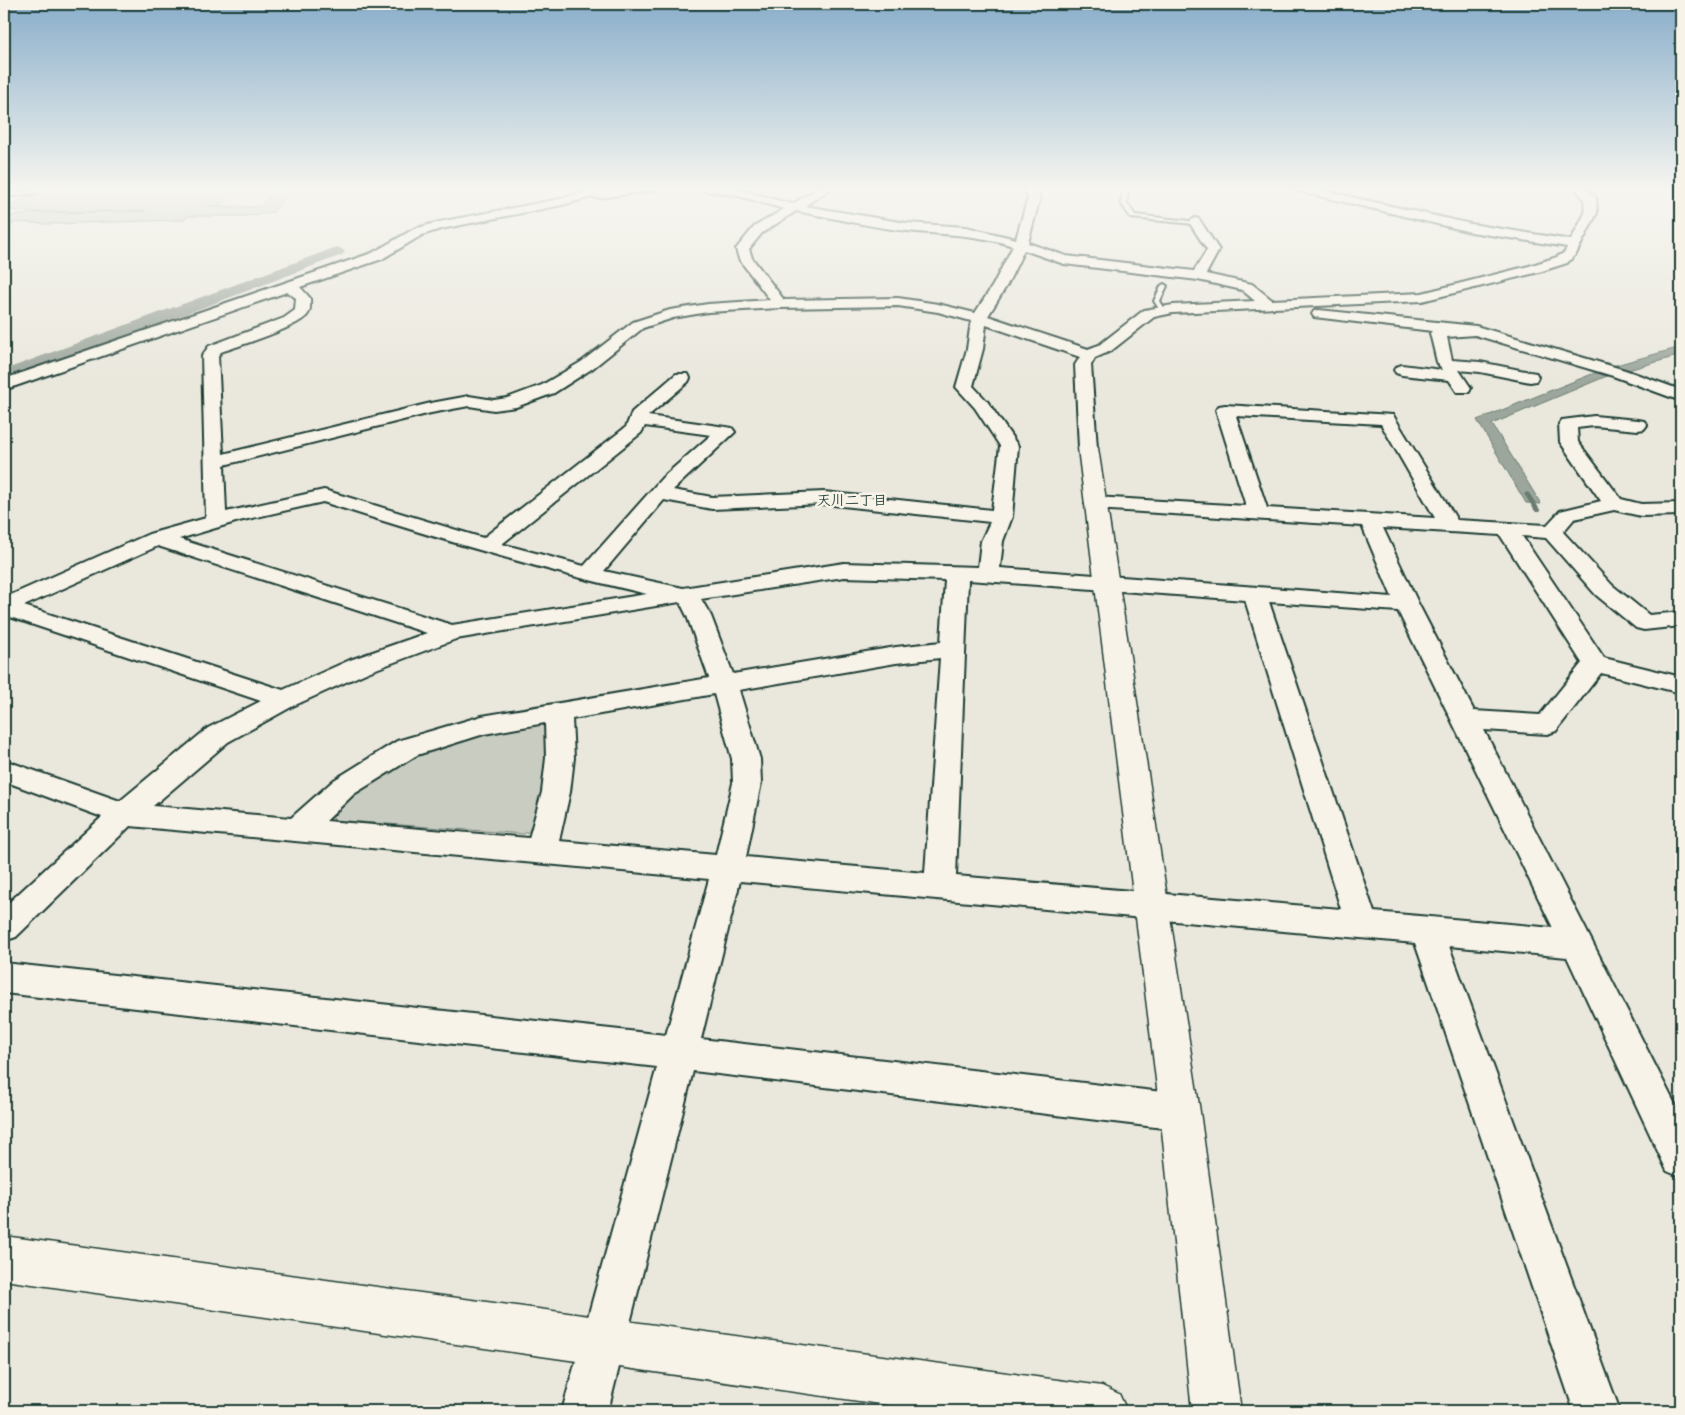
<svg xmlns="http://www.w3.org/2000/svg" width="1685" height="1415" viewBox="0 0 1685 1415" font-family="Mali,'Klee One',sans-serif">
<rect width="100%" height="100%" fill="#eae8dd"/>
<filter id="ink" filterUnits="userSpaceOnUse"><feTurbulence type="fractalNoise" baseFrequency=".02" numOctaves="2"/><feDisplacementMap in="SourceGraphic" scale="10" xChannelSelector="R" yChannelSelector="G"/><feConvolveMatrix kernelMatrix="1 2 1 2 8 2 1 2 1" color-interpolation-filters="sRGB"/></filter>
<g filter="url(#ink)">
<g fill="#c8ccc1" stroke="#74847a">
<path d="M81,187H241L223,205L208,206L260,207L278,187H294L273,212L246,216H188L184,220L45,224L17,222L8,226L7,232H4V217L33,213L145,211L35,212L8,210L11,204L50,190Z"/>
<path d="M514,724L548,725L549,762L539,825L524,834L333,820V809L408,756Z"/>
</g>
<path fill="#9ca69c" stroke="#6a7c72" d="M1681,347V355L1607,376L1492,424L1541,504L1526,503L1477,420L1612,366Z"/>
<g fill="none" stroke-linecap="round" stroke-linejoin="round">
<path fill="#6a7c72" fill-rule="evenodd" d="M1527,492L1529,493L1541,511L1540,512H1536L1535,511L1524,494Z"/>
<path fill="#9ca69c" fill-rule="evenodd" d="M337,247L342,249L345,252L342,255L4,383V370Z"/>
<defs>
<g id="lane">
<path d="M34,187H39L36,193L4,197V193L32,191Z"/>
<path d="M1123,187H1128L1127,203L1135,215L1198,222L1195,224L1131,218L1121,203Z"/>
<path d="M1164,284L1167,286L1160,301L1166,311L1163,313L1161,312L1154,301L1161,286Z"/>
</g>
<g id="street">
<path d="M600,187H616L613,190L634,187H661L655,190L601,198L591,197L562,205L441,229L422,235L382,259L300,287L310,298C310,303 311,310 308,314C300,327 238,346 221,352L218,356L223,454L431,403L469,396L494,400L507,398L542,385L581,362L633,322L670,310L708,304L770,300L739,259L736,249L754,227L784,209L735,195L701,190L696,187L736,189L792,204L820,187H832L805,206L906,223L966,227L1016,239L1028,197L1023,187H1034L1040,197L1028,243L1066,256L1194,271L1207,250L1189,222L1195,218L1199,219L1219,250L1206,274L1252,284L1272,300L1422,293L1529,266L1557,257L1565,252L1567,247L1471,232L1294,190L1293,187H1307L1471,224L1571,240L1585,213L1584,199L1574,187H1586L1596,198L1597,213L1576,254L1567,263L1539,272L1422,301L1173,313L1154,317L1111,351L1095,358L1091,365L1097,448L1095,452L1088,454L1081,452L1079,448L1075,365L1080,357L986,325L983,349L973,386L987,401L1018,446L1012,517L1003,541L1000,568L1392,597L1362,526L1095,509L1088,507L1085,503L1088,499L1095,497L1246,506L1216,410L1219,406L1225,405L1393,415L1457,520L1547,525L1560,511L1601,501L1560,442L1559,424L1562,420L1594,416L1638,420L1644,421L1647,425L1644,429L1638,430L1594,426L1577,428L1578,442L1621,499L1641,504L1681,503V515L1641,516L1614,510L1574,519L1563,532L1612,585L1649,615L1681,612V626L1644,630L1636,628L1596,595L1546,538L1522,536L1604,658L1681,677V693L1601,673L1556,731L1547,734L1484,730L1681,1116V1177L1667,1171L1567,957L1449,946L1620,1411H1574L1415,943L740,881L701,1039L1180,1094L1193,1099L1199,1112L1193,1125L1180,1130L693,1071L608,1411H562L657,1067L4,993V963L666,1035L709,879L130,826L16,937L4,941V907L102,817L4,781V760L120,801L208,728L261,701L4,615V598L149,534L206,518L202,356L209,346L284,318L295,310L296,298L287,292L4,390V379L372,253L414,229L439,222L560,199ZM796,211C833,218 870,227 907,231C943,235 978,234 1013,246L993,285L975,313L938,304L898,298L784,300L752,258L749,249L762,233ZM1024,250L1064,264L1198,280L1242,290L1255,301L1173,305L1144,310L1099,345L1088,349L988,316L1007,285ZM898,306L938,312L971,321L967,349L956,387L975,408L1000,446L992,510L824,492L712,497L673,490L735,432L732,428L726,427L648,416L688,382L690,378L688,374H676L632,412L626,427L483,538L324,490L226,512L224,465L431,413L469,406L494,410L516,407L554,393L593,368L643,328L673,318L708,312L780,308ZM1236,416L1381,424L1435,518L1267,508ZM645,426L711,435L662,478L584,566L502,544L641,433ZM664,500L712,509L824,504L990,522L981,541L978,567L844,563L683,588L604,571ZM323,502C430,536 537,569 647,594L452,625L179,539L239,521ZM1383,528L1500,535L1582,663L1540,715L1474,711L1419,605ZM158,546L427,633L350,660L283,690L24,606ZM844,577L945,580L941,642L896,647L733,674L711,616L701,599ZM968,580L1245,600L1341,909L956,876ZM680,602L687,616L709,678L482,716L397,741L334,780L291,818L153,806L228,742L293,706L368,672L456,639ZM1269,602L1398,611L1553,928L1374,912ZM940,658L925,873L746,857L761,783L760,759L739,690L896,663ZM714,694L732,759L733,783L716,855L559,841L570,792L574,758L572,719ZM545,723L546,758L542,792L529,838L326,821L354,794L417,755L484,734Z"/>
<path d="M1319,310L1476,326L1625,370L1681,390V401L1613,376L1475,335L1447,337L1452,360L1480,362L1530,372L1536,373L1538,377L1536,381L1530,382L1480,372L1459,370L1471,388L1469,392H1457L1449,380L1402,375L1396,373L1394,370L1396,367L1402,365L1442,370L1437,362L1430,333L1432,331L1314,317L1312,314L1314,311Z"/>
</g>
<g id="secondary">
<path d="M1088,442L1095,444L1098,448L1200,1112L1241,1411H1192L1160,1112L1078,448L1081,444Z"/>
<path d="M4,1236L1102,1386L1119,1394L1127,1411H930L4,1280Z"/>
</g>
</defs>
<use href="#lane" stroke="#1f3d34" stroke-width="4"/>
<use href="#street" stroke="#1f3d34" stroke-width="4"/>
<use href="#secondary" stroke="#1f3d34" stroke-width="3"/>
<use href="#lane" fill="#f7f3e8" fill-rule="evenodd"/>
<use href="#street" fill="#f7f3e8" fill-rule="evenodd"/>
<use href="#secondary" fill="#f7f3e8" fill-rule="evenodd"/>
</g>
</g>
<linearGradient id="sky" x2="0" y2="1"><stop stop-color="#89aeca"/><stop offset="0.49" stop-color="#f6f5f0"/><stop offset="1" stop-color="#f6f5f0" stop-opacity="0"/></linearGradient>
<rect width="1685" height="385" fill="url(#sky)"/>
<g text-anchor="middle" stroke-width="5" stroke-linejoin="round" paint-order="stroke">
<g font-size="14" font-weight="bold" fill="#1f3d34" stroke="#f7f3e8">
<text x="852" y="505">天川二丁目</text>
</g>
</g>
<rect width="1685" height="1415" fill="none" stroke="#f7f3e8" stroke-width="20"/>
<rect x="10" y="10" width="1665" height="1395" fill="none" stroke="#1f3d34" stroke-width="2" filter="url(#ink)"/>
</svg>
